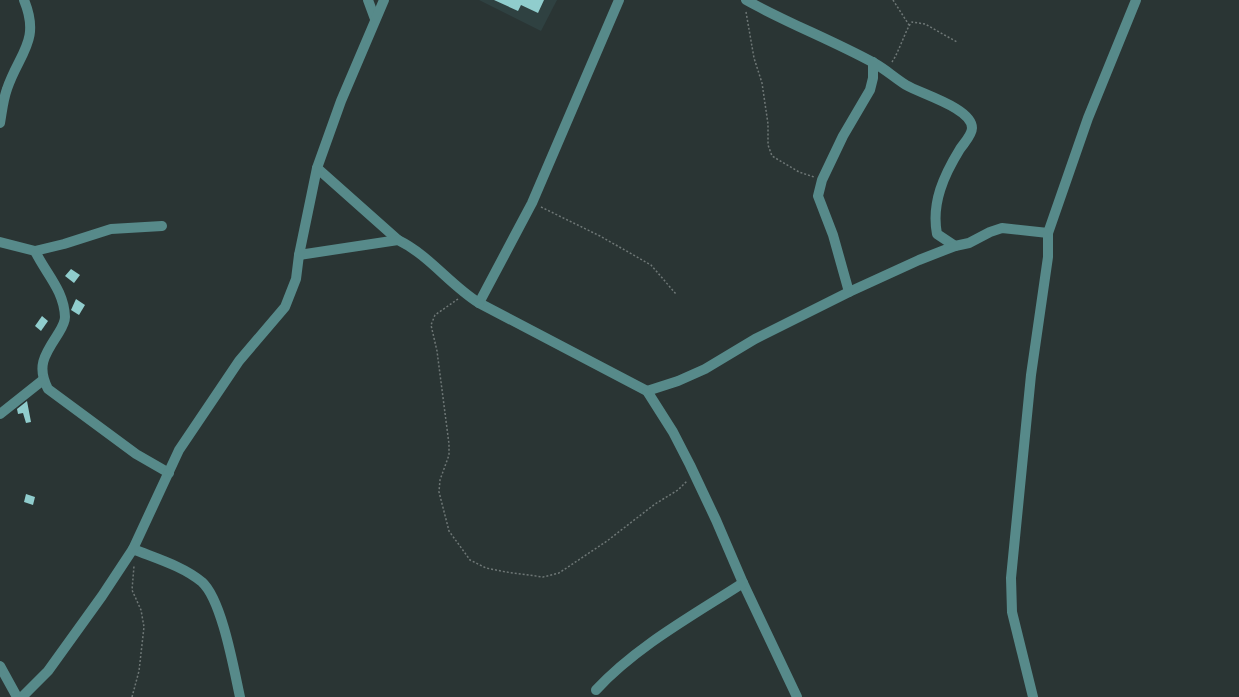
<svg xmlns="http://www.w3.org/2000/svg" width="1239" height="697" viewBox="0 0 1239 697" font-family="Commissioner,sans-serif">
<rect width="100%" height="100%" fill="#2a3534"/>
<path fill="#2f4141" d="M479,0H557L541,31Z"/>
<g fill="#90cdcd">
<path d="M494,0H544L538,13L521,5L518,11Z"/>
<path d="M71,269L80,275L74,283L65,276Z"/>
<path d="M76,299L85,305L79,315L71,310Z"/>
<path d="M42,316L48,321L41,331L35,326Z"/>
<path d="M27,401L31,422L26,423L23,413L18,414L17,409Z"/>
<path d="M26,494L35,497L33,505L24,502Z"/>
</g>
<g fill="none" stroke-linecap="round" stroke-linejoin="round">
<g stroke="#6e7776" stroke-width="1.5" stroke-dasharray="2 2" stroke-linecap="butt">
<path d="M893,0L909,25"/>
<path d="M746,12L754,58L762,83L768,124V145L772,156L799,172L814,177"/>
<path d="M892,62C899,52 907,26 912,22L925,24L957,42"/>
<path d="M541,207L600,236L651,265L676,294"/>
<path d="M458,299L435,315L431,325L437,351L449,444V455L440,480L439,492L449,531L470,560L486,568L506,572L543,577L559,573L607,541L655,504L678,490L687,481"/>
<path d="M132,697L139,671L144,627L141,610L132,590L134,566"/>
</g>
<g stroke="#578a8a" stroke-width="10">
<path d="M368,0L375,19"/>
<path d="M746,0C787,23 832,40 874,63C885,69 895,78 906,85C921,94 972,108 972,128C972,135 964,143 960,149C944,175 931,203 937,234L955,246"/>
<path d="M0,123C2,112 3,100 7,89C19,53 41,41 24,0"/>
<path d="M317,168L398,240"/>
<path d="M0,242L35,251L64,244L111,229L162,226"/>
<path d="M35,251C46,274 64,290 65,317C65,323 61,329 58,334C45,354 36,366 48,389L136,454L169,473"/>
<path d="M299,255L398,240C429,255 450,285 479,303L647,391L673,432L690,465L716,520L743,583L797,697"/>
<path d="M849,292L833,235L818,196L822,180L843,136L870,90L873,78V62"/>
<path d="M479,303L532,203L619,0"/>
<path d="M647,391L678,381L705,369L755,339L849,292L919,260L955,246L969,243L990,232L1002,228L1048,233"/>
<path d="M0,414L43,380"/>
<path d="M133,549C155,558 183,566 202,582C222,600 234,670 240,697"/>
<path d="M0,666L17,697"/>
<path d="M596,690C637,646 692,616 743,583"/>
<path d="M22,697L48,671L102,596L133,549L179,450L239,361L285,307L296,279L299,255L317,168L341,101L384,0"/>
<path d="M1033,697L1012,612L1011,578L1031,375L1048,257V233L1088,118L1136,0"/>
</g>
</g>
</svg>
